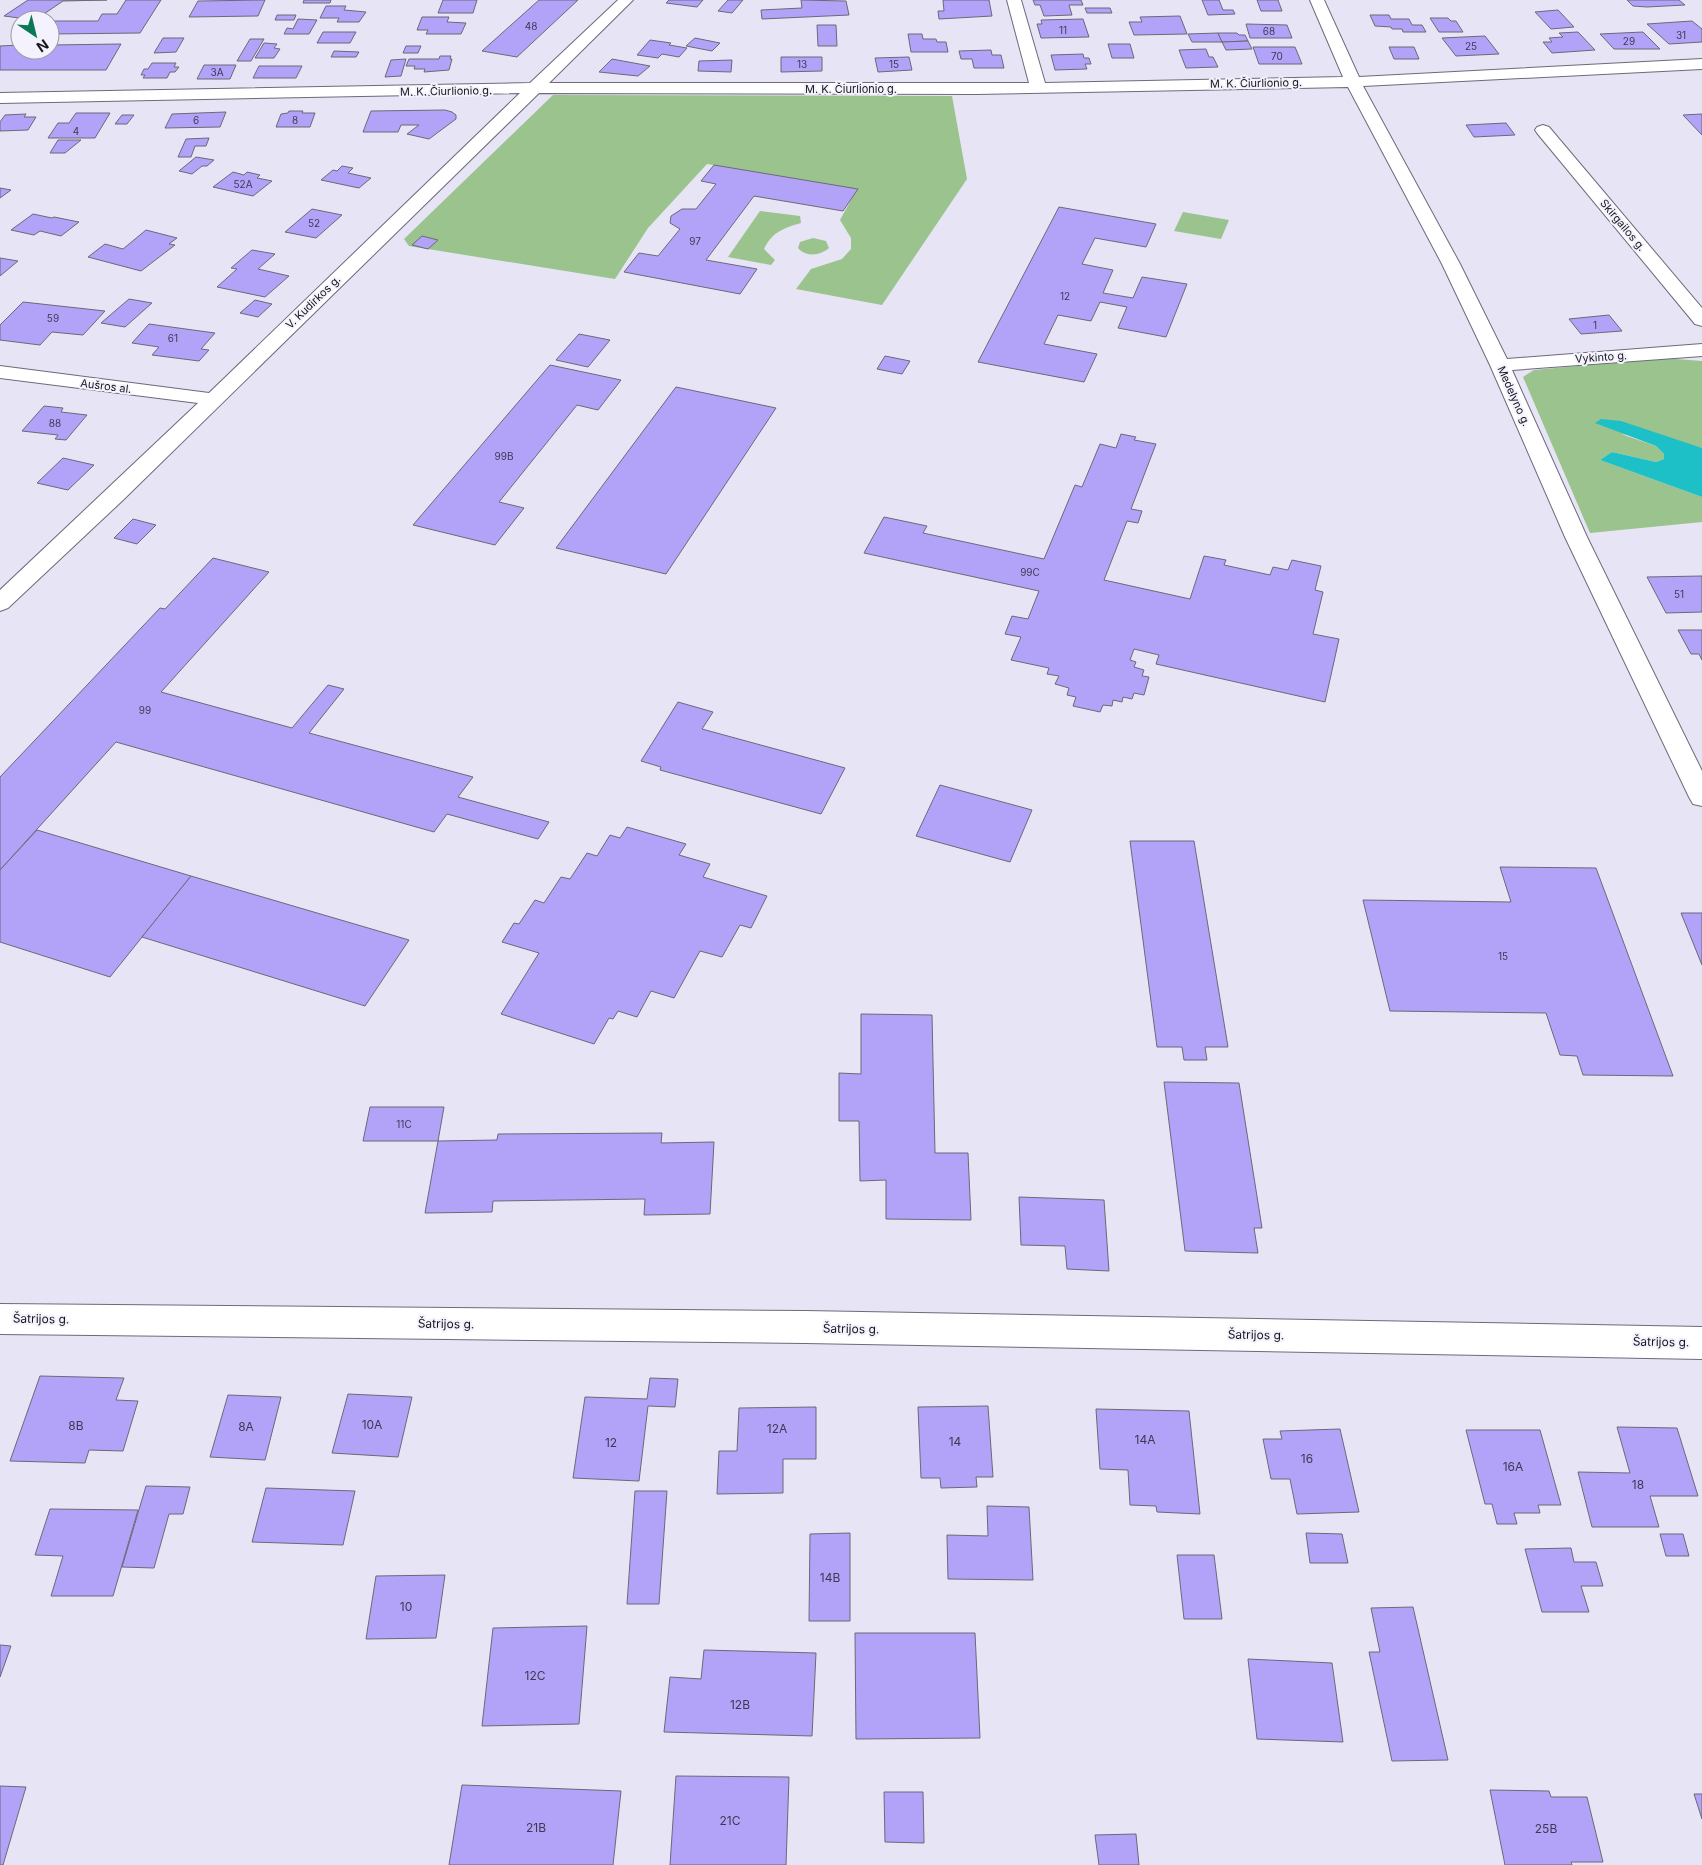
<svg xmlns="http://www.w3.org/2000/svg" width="1702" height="1865" viewBox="0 0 1702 1865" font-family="Inter,sans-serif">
<rect width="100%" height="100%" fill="#e6e4f5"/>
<g fill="#9bc38d">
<path d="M553,95L952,96L967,179L882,305L796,289L811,269L842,259L851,249V238L840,220L857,189L707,164L648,228L615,279L409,246L404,239Z"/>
<path d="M760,211L800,216L801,223C784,228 772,232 764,249L775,260L771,265L728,257Z"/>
<path d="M1183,212L1229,220L1221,239L1174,231Z"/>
<path d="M813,238L826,241L829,248C820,256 805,257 798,248L800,242Z"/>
<path d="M1664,358L1702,361V448L1680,442L1621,434L1656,446L1664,454V459L1656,462L1612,452L1600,460L1702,497V522L1590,533L1523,377L1534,370Z"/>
</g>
<path fill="#1dc0c6" d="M1601,419L1621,421L1702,448V497L1600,460L1612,452L1656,462L1664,459V454L1656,446L1595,423Z"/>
<g fill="#b3a3f8" stroke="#6b6978">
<path d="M28,0H107L63,1L35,20L4,16Z"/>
<path d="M126,0H161L140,33L50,34V21H98L102,14H117Z"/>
<path d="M265,0L258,16L189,17L198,1Z"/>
<path d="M304,0H331L330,3H303Z"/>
<path d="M443,0H477L473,13H438Z"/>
<path d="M539,0H578L517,57L482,51Z"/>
<path d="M669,0H703L697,7L666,3Z"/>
<path d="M728,0H743L732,13L718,11Z"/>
<path d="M801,0L846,1L849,15L762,19L761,10L802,8Z"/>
<path d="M943,0H989L992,16L939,19L938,11H944Z"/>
<path d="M1033,0H1081L1083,5H1069L1072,15L1044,16L1040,5H1035Z"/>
<path d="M1202,0H1219L1223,10H1233L1235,14L1208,15Z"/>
<path d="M1257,0H1278L1282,11H1261Z"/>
<path d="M1627,0H1679L1685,5L1647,7L1633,6Z"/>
<path d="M326,6H346L344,10L366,12L359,22H337L339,18H320Z"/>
<path d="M1085,8H1110L1112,13H1087Z"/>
<path d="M1558,10L1574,27L1551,29L1535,12Z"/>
<path d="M277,15H296L294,20H275Z"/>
<path d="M1370,15H1389L1391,19H1409L1412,25H1422L1426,32H1403L1402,29H1392L1391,27L1375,26Z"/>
<path d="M1180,16L1187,34L1134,35L1129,22H1142L1140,17Z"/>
<path d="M422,17H449L447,22L466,23L461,34H426L428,30H417Z"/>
<path d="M1430,18H1448L1451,21H1456L1463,32H1439Z"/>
<path d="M298,19L317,20L309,34H284L287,28L293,29Z"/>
<path d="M1083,19L1089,37L1041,38L1037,24H1042L1041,20Z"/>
<path d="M1692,21L1702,29V42L1669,44L1647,24Z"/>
<path d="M1246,24L1287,25L1292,38H1250Z"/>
<path d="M817,25H836L837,46H818Z"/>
<path d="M323,32H356L350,43H317Z"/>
<path d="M1578,32L1595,50L1552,53L1543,42H1552L1549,38L1563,37L1559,33Z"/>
<path d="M1643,32L1660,49H1614L1600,34Z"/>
<path d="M1218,33L1222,42H1192L1188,34Z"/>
<path d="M1218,33H1237L1239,35H1245L1248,41L1222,42Z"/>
<path d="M908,34H922L923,39H936L937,42H946L948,52H911Z"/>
<path d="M1485,36L1499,54L1456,56L1442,38Z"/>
<path d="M163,38H184L176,52L154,53Z"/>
<path d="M695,38L720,43L712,51L686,46Z"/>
<path d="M250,39H264L251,61H237Z"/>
<path d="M650,40L671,43L669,45L687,48L679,57L662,54L658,58L637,55Z"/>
<path d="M1248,41L1252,49L1226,50L1222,42Z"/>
<path d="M264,43L277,44L274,48L280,49L274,58H255Z"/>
<path d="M121,44L106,70H0V46L20,45V50H50V45Z"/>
<path d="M1108,44H1130L1134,58H1112Z"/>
<path d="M406,46H421L418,53H403Z"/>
<path d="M1253,47H1295L1302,64H1259Z"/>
<path d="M1389,47H1414L1419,59H1394Z"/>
<path d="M1206,49L1209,57H1213L1218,67L1186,68L1179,50Z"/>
<path d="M991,50L992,55H1001L1004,68H974L972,59H961L959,51Z"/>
<path d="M334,51L359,52L356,57H331Z"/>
<path d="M1083,54L1084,58H1089L1091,64H1085L1087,69L1055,70L1051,55Z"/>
<path d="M440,56H451L450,59H452L449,70L424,72L425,69H414L415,66H406L409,59H439Z"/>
<path d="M781,57H822V71L781,72Z"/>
<path d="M909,57L912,70L878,72L875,58Z"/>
<path d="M406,59L401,76L385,77L391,60Z"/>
<path d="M612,59L650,66L638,76L599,72Z"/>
<path d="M732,60L731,72L698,71L699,61Z"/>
<path d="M152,63H176L174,67H179L175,72H170L167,78H143L145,75H141L144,69H148Z"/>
<path d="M204,65H236L230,79H197Z"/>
<path d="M259,66H302L296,78H253Z"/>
<path d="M445,110L452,112L456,115V119L429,139L407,134L419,125H401L398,132H363L371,111Z"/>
<path d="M289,111H303L302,113H315L310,127H276L281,114L288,113Z"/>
<path d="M226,112L220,127L165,128L172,114Z"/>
<path d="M76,113H110L95,138H48L58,123H69Z"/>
<path d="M26,114L24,117H36L28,130L0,131V122L5,115Z"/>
<path d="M1702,114V135L1683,115Z"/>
<path d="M122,115H134L127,124H115Z"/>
<path d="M1506,123L1515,135L1474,137L1466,125Z"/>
<path d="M209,138L206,146H195L191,157H178L186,139Z"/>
<path d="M58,140H81L65,153H50Z"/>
<path d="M196,157L214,160L207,166H202L192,174L179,171Z"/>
<path d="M714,165L858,189L843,211L754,196L706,260L757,269L740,294L624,272L639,253L658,256L680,229L670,223L671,216L682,209H696L716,184L701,181Z"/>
<path d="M342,166L353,168L348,173L371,178L359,188L321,180L333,170L337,171Z"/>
<path d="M233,172L244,175L247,172L260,175L257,178L272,181L253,196L213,187Z"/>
<path d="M0,188L11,190L0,198Z"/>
<path d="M1059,207L1156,224L1146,247L1095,238L1082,264L1113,270L1103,293L1133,298L1142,277L1187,284L1166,337L1118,328L1127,307L1100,302L1091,321L1058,315L1044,344L1097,354L1084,382L978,362Z"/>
<path d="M312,209L342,215L316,238L285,232Z"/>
<path d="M33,214L52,218L54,217L79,222L61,236L40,231L34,235L11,230Z"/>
<path d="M146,230L177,238L169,244L175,245L141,271L88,257L105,244L123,249Z"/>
<path d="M422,236L438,240L428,249L412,245Z"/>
<path d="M252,250L275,254L258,269L289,276L265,297L217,287L237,269L231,268Z"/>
<path d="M0,258L18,261L0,276Z"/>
<path d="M129,299L152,303L125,327L101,323Z"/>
<path d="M255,300L272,304L258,317L240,313Z"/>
<path d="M23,302L105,311L83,335L52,332L40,345L0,340V325Z"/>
<path d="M1609,315L1622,331L1581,334L1569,319Z"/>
<path d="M149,324L215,333L201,349L209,350L199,361L152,355L159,347L132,343Z"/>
<path d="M579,334L610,340L588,367L556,360Z"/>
<path d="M885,356L910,361L902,374L877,369Z"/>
<path d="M550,365L621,380L598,410L577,405L499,502L524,508L495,545L413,525Z"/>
<path d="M676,387L776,408L666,574L556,548Z"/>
<path d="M44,406L63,408L61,412L87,415L66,440L55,439L58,435L22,431Z"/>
<path d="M1121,434L1136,437L1134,440L1156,444L1131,509L1142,511L1138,523L1127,521L1104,580L1190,599L1204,556L1226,560L1224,565L1270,575L1273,567L1288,570L1292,560L1321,566L1315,590L1323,592L1313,634L1339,639L1325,702L1156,664L1159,655L1134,649L1130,660L1136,662L1134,667L1144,670L1142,676L1149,677L1144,695L1134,693L1132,699L1123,697L1122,702L1113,700L1112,706L1103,705L1100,712L1073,706L1076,697L1067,695L1069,688L1055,684L1059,676L1047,674L1049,668L1011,660L1021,637L1005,634L1012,616L1028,619L1039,591L864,553L884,517L927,526L923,533L1044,559L1075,485L1082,487L1100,444L1116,448Z"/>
<path d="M63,458L94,465L68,490L37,483Z"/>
<path d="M133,519L156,525L137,544L114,538Z"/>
<path d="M213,558L269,572L161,692L292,728L328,685L344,689L309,733L473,777L458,797L549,822L538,839L447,814L434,832L116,742L0,870V777L160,608L165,609Z"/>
<path d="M1702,576V612L1666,613L1647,577Z"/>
<path d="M1678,630H1702V660L1699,654H1691Z"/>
<path d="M678,702L713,712L702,729L845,768L821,814L660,770L661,767L641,761Z"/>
<path d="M940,785L1032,810L1010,862L916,836Z"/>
<path d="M627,827L686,844L679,855L710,864L703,877L767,896L751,928L740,925L722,957L700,951L674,998L651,991L637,1017L618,1011L613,1019L609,1018L594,1044L501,1014L539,953L502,942L514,923L519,924L535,900L544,903L561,877L570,879L587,853L597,856L610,835L620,838Z"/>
<path d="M37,830L191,876L110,977L0,942V870Z"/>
<path d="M1130,841H1194L1228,1047H1205L1207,1060H1184L1182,1047H1157Z"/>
<path d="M1500,867L1596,868L1673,1076L1583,1075L1577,1056L1560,1055L1546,1013L1390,1011L1363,900L1511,902Z"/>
<path d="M191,876L409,940L365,1006L142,937Z"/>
<path d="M1681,913H1702V965Z"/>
<path d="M861,1014L932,1015L935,1153H968L971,1220L886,1219V1180L860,1181L859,1121H839V1073L861,1074Z"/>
<path d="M1164,1082L1239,1083L1262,1228H1254L1258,1253L1185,1251Z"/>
<path d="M370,1107H444L438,1141H363Z"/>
<path d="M662,1133L661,1143L714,1142L710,1214L644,1215L645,1199L493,1201L492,1212L425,1213L438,1141L497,1140L498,1134Z"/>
<path d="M1019,1197L1104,1200L1109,1271L1067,1269L1065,1246L1021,1245Z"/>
<path d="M40,1376L124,1378L116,1400L138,1401L123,1451L89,1450L85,1463L10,1461Z"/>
<path d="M650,1378L678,1379L675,1407L648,1406L639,1481L573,1478L585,1397L647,1399Z"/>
<path d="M348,1394L412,1397L398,1457L332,1453Z"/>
<path d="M228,1395L281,1397L265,1460L210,1457Z"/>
<path d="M988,1406L993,1477H976L977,1487L941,1488L940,1478H921L918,1407Z"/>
<path d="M816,1407V1459H783V1493L717,1494L719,1451H737L739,1408Z"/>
<path d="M1096,1409L1189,1411L1200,1514L1157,1512L1156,1506L1130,1505L1128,1470L1100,1469Z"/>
<path d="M1617,1427L1677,1428L1698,1496H1650L1659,1527H1592L1578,1472L1630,1473Z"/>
<path d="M1340,1429L1359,1512L1297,1514L1290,1479H1271L1263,1439H1282L1280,1431Z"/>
<path d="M1466,1430H1540L1561,1505H1538L1540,1513H1514L1517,1524H1497L1492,1504H1485Z"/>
<path d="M146,1486L190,1487L183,1514H169L154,1568L122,1567Z"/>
<path d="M266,1488L355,1491L343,1545L252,1542Z"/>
<path d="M635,1491H667L659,1604H627Z"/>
<path d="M987,1506L1029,1507L1033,1580L948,1579L947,1535L988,1536Z"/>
<path d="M50,1509L138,1510L113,1596H51L63,1556L35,1555Z"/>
<path d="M850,1533V1621H809L810,1534Z"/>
<path d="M1306,1533L1342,1534L1348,1563H1310Z"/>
<path d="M1660,1534H1683L1689,1556H1666Z"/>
<path d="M1571,1548L1574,1562H1596L1603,1586H1581L1589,1612H1542L1525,1549Z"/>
<path d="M1177,1555H1214L1222,1619H1184Z"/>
<path d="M445,1575L436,1638L366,1639L376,1576Z"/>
<path d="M1413,1607L1448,1760L1392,1761L1369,1652H1380L1371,1608Z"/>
<path d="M587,1626L579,1724L482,1726L493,1628Z"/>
<path d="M855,1633H975L980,1738L856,1739Z"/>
<path d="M0,1645L11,1646L0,1677Z"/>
<path d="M704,1650L816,1653L812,1736L664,1732L670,1677L701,1679Z"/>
<path d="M1248,1659L1332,1663L1343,1742L1257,1739Z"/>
<path d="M676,1776L789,1777L786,1865H670Z"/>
<path d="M462,1785L621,1791L613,1865H449Z"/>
<path d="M0,1786L26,1787L3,1865H0Z"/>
<path d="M1490,1790L1549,1791L1551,1797H1587L1603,1862H1571L1572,1865H1505Z"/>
<path d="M884,1792H923L924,1843L885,1842Z"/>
<path d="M1694,1794H1702V1819Z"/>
<path d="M1136,1834L1139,1865H1099L1095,1835Z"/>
</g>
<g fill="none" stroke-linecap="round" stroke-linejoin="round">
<defs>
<g id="minor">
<path d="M618,0H633L549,83H1029L1007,0H1021L1045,83L1343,77L1310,0H1324L1359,77L1702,59V69L1363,86L1460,264L1507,359L1702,344V356L1512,370L1587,537L1702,771V806L1693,804L1689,797L1565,537L1490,365L1442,264L1348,87L976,94L539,93L123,500L8,608L0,611V590L198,403L0,378V366L209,393L520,93L0,103V93L530,83Z"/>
<path d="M1543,125L1549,127L1702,308V326L1695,324L1537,133L1535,130L1537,127Z"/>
<path d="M0,1304L805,1311L1702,1327V1359L805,1343L0,1334Z"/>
</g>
</defs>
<use href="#minor" stroke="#6d6a79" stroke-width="2"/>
<use href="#minor" fill="#fff" fill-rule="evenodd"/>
</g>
<g text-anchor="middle" stroke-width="4" stroke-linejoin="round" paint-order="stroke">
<g font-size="10" fill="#3e3953">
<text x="531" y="30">48</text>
<text x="1063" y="34">11</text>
<text x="1269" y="35">68</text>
<text x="1681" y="39">31</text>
<text x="1629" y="45">29</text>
<text x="1471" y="50">25</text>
<text x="1277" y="60">70</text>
<text x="802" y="68">13</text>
<text x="894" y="68">15</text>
<text x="217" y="76">3A</text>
<text x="196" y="124">6</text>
<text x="295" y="124">8</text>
<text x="76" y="135">4</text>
<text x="243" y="188">52A</text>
<text x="314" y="227">52</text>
<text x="695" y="245">97</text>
<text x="1065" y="300">12</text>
<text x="53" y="322">59</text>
<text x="1595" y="329">1</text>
<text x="173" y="342">61</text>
<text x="55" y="427">88</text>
<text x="504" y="460">99B</text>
<text x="1030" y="576">99C</text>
<text x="1679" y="598">51</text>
<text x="145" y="714">99</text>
<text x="1503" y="960">15</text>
<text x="404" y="1128">11C</text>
</g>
<g font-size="11" fill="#17161c" stroke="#f4f2fd">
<text transform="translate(1256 83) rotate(-1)" y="4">M. K. Čiurlionio g.</text>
<text x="851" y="93">M. K. Čiurlionio g.</text>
<text transform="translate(446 91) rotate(-1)" y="4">M. K. Čiurlionio g.</text>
<text transform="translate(1623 225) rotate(50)" y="4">Skirgailos g.</text>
<text transform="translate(313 302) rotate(-44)" y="4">V. Kudirkos g.</text>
<text transform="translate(1601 357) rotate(-4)" y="4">Vykinto g.</text>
<text transform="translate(106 386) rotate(7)" y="4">Aušros al.</text>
<text transform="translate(1514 396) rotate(66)" y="4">Medelyno g.</text>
</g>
<g font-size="12" fill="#17161c" stroke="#f4f2fd">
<text transform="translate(41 1319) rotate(1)" y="4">Šatrijos g.</text>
<text transform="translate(446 1324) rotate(1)" y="4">Šatrijos g.</text>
<text transform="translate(851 1329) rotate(1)" y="4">Šatrijos g.</text>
<text transform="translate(1256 1335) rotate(1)" y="4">Šatrijos g.</text>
<text transform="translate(1661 1342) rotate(1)" y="4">Šatrijos g.</text>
</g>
<g font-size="12" fill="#3e3953">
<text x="372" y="1429">10A</text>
<text x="76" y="1430">8B</text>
<text x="246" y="1431">8A</text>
<text x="777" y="1433">12A</text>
<text x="1145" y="1444">14A</text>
<text x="955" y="1446">14</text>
<text x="611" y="1447">12</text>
<text x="1307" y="1463">16</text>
<text x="1513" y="1471">16A</text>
<text x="1638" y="1489">18</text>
<text x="830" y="1582">14B</text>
<text x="406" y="1611">10</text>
<text x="535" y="1680">12C</text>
<text x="740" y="1709">12B</text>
<text x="730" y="1825">21C</text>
<text x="536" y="1832">21B</text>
<text x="1546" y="1833">25B</text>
</g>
</g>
<g transform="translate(35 35) rotate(145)"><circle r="24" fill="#f4f2fd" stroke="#9c9aa3"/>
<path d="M0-4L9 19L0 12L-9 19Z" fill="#087954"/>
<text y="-8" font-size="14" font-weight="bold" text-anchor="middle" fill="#17161c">N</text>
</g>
</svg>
